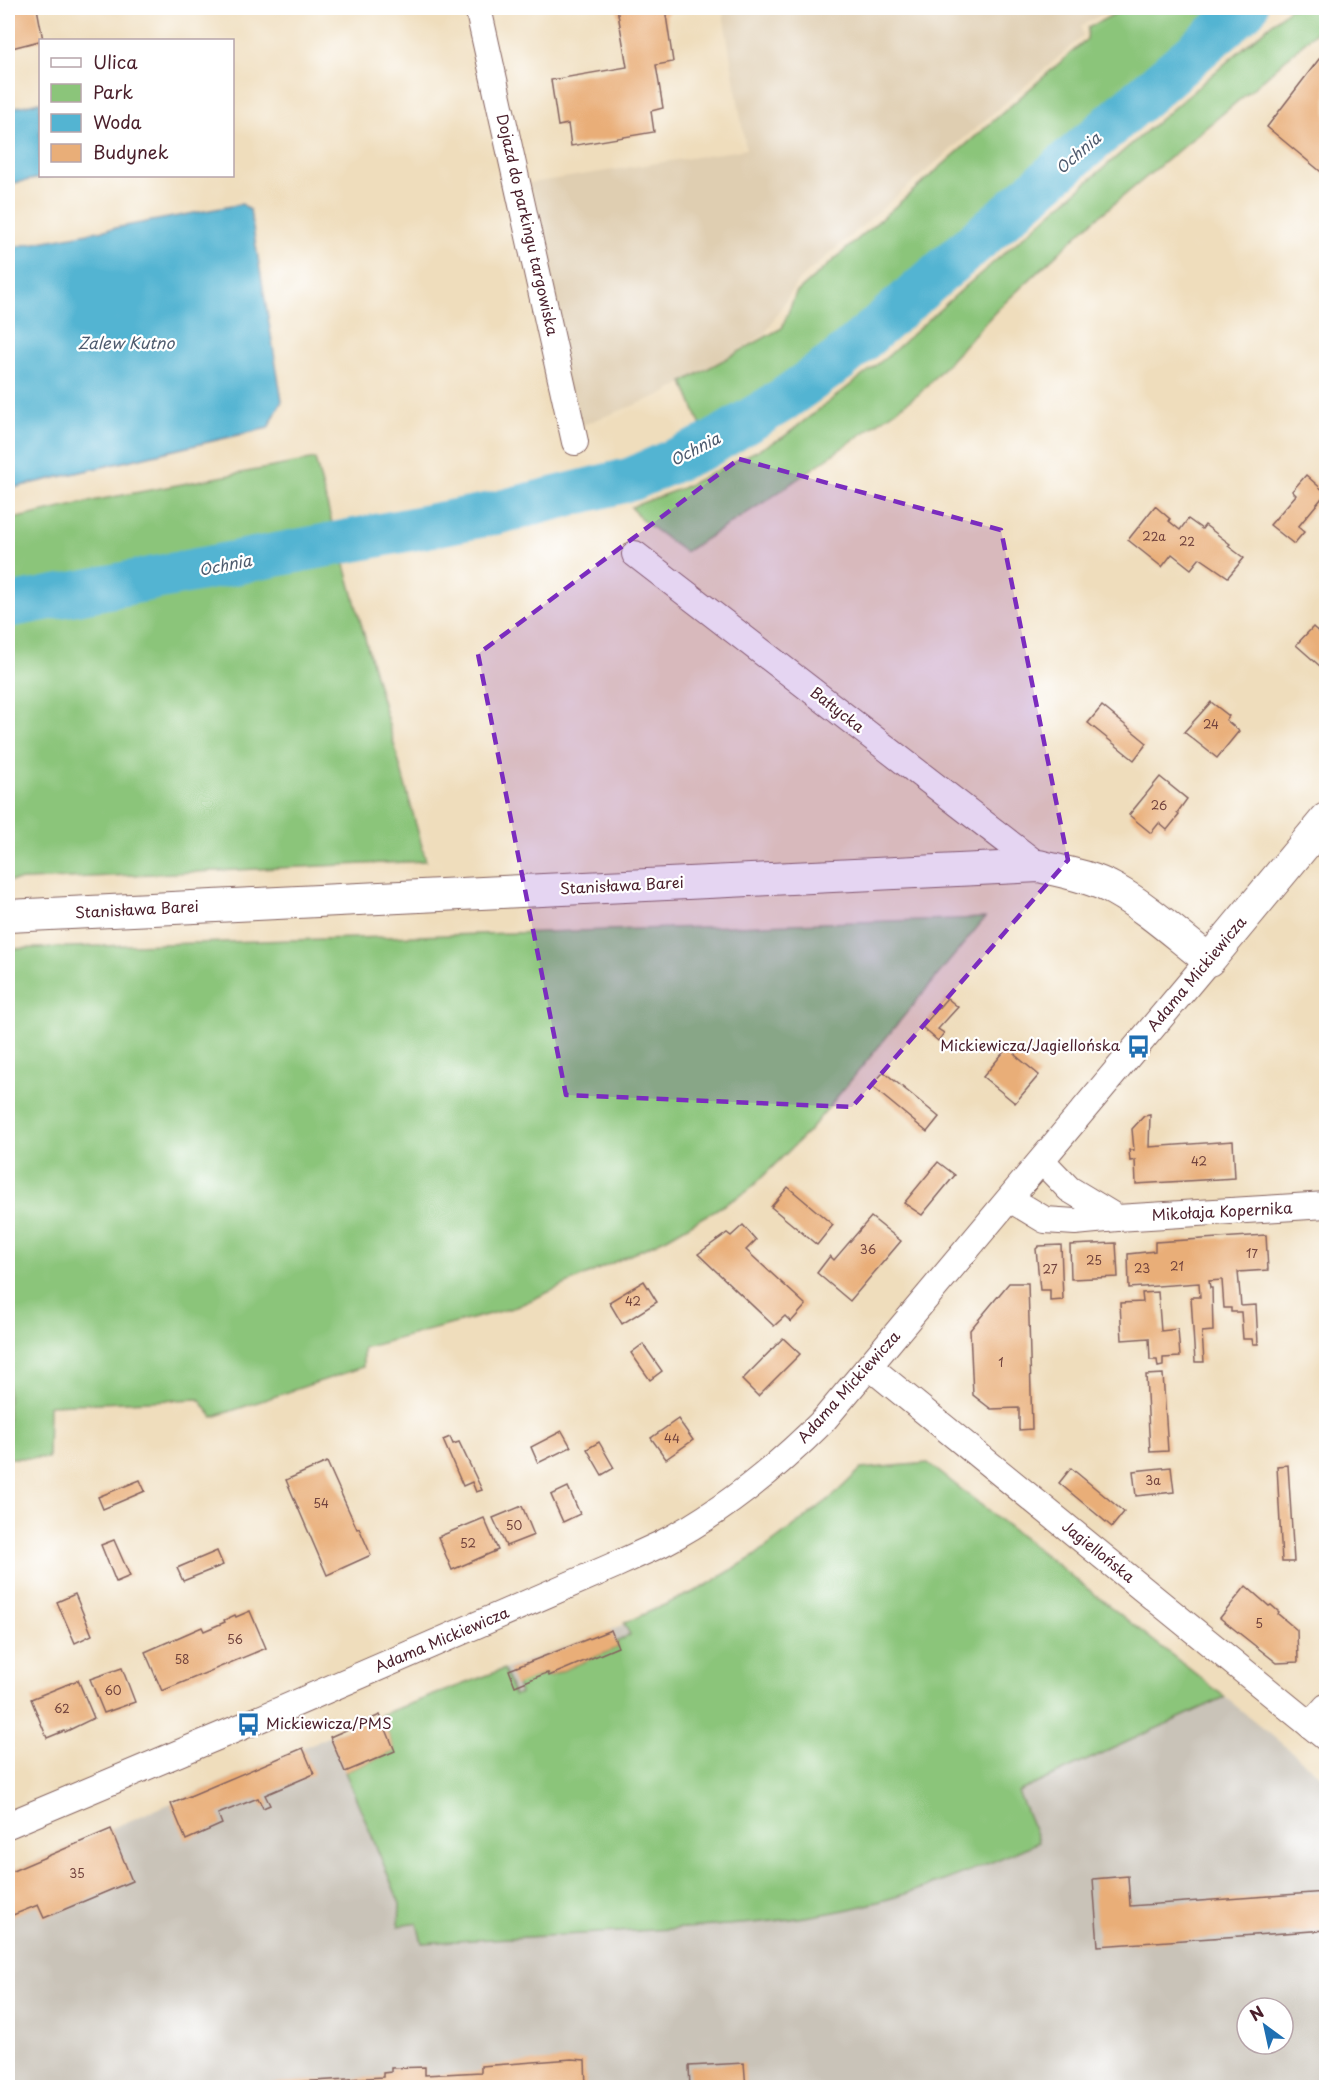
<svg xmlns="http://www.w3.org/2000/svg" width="1334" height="2095" viewBox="0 0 1334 2095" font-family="'Playpen Sans',sans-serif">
<rect width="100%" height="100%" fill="#fff"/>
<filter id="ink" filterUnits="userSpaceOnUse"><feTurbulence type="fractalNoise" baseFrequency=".0167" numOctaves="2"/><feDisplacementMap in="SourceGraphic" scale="12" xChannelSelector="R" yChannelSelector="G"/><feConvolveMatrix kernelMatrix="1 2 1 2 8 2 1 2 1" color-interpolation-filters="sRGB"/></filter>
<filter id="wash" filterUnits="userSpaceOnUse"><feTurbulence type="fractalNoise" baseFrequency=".008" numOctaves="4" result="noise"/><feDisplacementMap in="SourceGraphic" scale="24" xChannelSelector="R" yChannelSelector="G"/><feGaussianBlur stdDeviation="1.35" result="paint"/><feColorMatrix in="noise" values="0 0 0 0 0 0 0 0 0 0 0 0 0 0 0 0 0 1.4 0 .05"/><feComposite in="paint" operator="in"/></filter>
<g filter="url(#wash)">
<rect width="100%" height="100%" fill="#efddbc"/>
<path fill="#dfceb1" d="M722,8H1114L1081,26L1083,36L798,281L765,334L666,393L575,428L524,184L746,149Z"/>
<path fill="#c9c3b8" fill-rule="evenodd" d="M928,1463L1225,1697L1326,1780V2087L8,2088V1872L380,1715L611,1630L702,1588L753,1557L832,1497L861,1469ZM1247,2008H1283V2044H1247Z"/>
<g fill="#8bc57a" stroke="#6a7252" stroke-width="1.5">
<path d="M1125,8H1230L1054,156L904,287L871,322L815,365L761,402L703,431L683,382L782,328L796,293L1087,39L1088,28Z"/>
<path d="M1290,8H1326V23L1256,86L1086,227L998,309L919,394L769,499L685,552L642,520L631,507L682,488L782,438L888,356L966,286Z"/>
<path d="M315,459L333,527L66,574L8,586V520L97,500Z"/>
<path d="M342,554L426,861L8,881V620Z"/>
<path d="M985,918L808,1132L748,1191L667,1238L516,1307L363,1348V1367L213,1417L199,1399L49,1405L48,1458H8V949Z"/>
<path d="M928,1463L1225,1697L1018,1792L1039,1842C972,1871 902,1900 829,1913C777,1923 724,1925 671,1929C588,1934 505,1939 422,1943L417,1923L399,1926L400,1904L345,1772L395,1751L380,1715L504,1669L514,1695L520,1694L517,1684L548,1673L550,1676L618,1647L616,1642L630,1635L624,1623L702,1588L753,1557L832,1497L861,1469Z"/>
</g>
<g fill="#53b4d2" stroke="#4e6a7e" stroke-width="1.5">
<path d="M40,102V176H52L8,184V109Z"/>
<path d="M242,204L250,210L282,401L268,428L8,489V248Z"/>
</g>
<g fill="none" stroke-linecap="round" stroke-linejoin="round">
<path stroke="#53b4d2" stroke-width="44" d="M8,606L496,513L632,479L707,446L780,402L838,361L1246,8"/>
</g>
<g id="blocks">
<g fill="#e9ae78">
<path d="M8,8H37L43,40L8,49Z"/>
<path d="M617,8H668L669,13L666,15L673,62L656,65L663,108L651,111L654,132L571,146L568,124L558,126L551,80L627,67Z"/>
<path d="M1326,50V176L1267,127Z"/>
<path d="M1306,475L1326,493L1298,527L1304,532L1294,544L1270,525L1296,495L1292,491Z"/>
<path d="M1155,506L1170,519L1169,521L1180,530L1188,519L1202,529L1205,525L1230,544L1228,546L1244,558L1228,577L1200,558L1191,569L1172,554L1162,567L1128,540Z"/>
<path d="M1313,627L1326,639V661L1321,667L1296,645Z"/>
<path d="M1211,702L1229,716L1226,720L1239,731L1217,758L1184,732Z"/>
<path d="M1102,706L1147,743L1134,760L1088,723Z"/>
<path d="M1160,777L1187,799L1177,813L1179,815L1167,830L1159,823L1151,833L1129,815Z"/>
<path d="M947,998L958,1007L938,1029L944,1033L938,1041L922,1027Z"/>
<path d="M1008,1047L1016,1053L1015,1055L1039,1075L1015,1103L983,1077Z"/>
<path d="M884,1072L939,1117L927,1132L871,1086Z"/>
<path d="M1150,1115L1149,1147L1233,1141L1235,1178L1136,1184L1135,1160L1130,1161L1129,1150H1134L1132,1129L1144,1116Z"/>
<path d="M938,1162L955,1175L922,1215L904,1203Z"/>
<path d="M788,1187L833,1225L817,1245L771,1207Z"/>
<path d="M871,1217L901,1241L850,1301L817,1273L830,1256L834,1260Z"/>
<path d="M743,1225L756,1240L746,1250L806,1305L791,1322L785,1316L774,1326L698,1254L727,1233L731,1236Z"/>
<path d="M1266,1235L1268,1270L1238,1272L1241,1306L1256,1305L1258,1344H1253L1252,1339H1243L1241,1312H1231V1308H1224L1222,1280L1209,1281L1210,1288H1212L1213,1331L1202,1332L1204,1362H1195L1191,1297H1200L1199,1283L1129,1288L1128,1254L1155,1251V1242Z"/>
<path d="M1116,1243L1118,1277L1071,1279L1070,1245Z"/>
<path d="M1061,1245L1063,1300L1050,1301V1290H1040L1036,1249L1039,1246Z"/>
<path d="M644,1281L657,1302L622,1324L609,1302Z"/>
<path d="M1009,1283H1028L1032,1429L1019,1430V1408L991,1409L973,1395L970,1330Z"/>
<path d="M1321,1285H1326V1333H1323Z"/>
<path d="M1158,1292L1161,1331L1178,1329L1180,1357L1163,1358V1366L1158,1367L1157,1360H1150L1149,1338L1122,1340L1120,1303L1143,1302L1142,1293Z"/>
<path d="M783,1338L800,1354L758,1396L742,1380Z"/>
<path d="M643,1344L662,1371L650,1380L631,1353Z"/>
<path d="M1163,1374L1168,1451L1150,1452L1146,1375Z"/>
<path d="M678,1419L693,1440L666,1459L651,1438Z"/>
<path d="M562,1431L571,1447L538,1463L531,1447Z"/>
<path d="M450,1437L453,1444L459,1442L482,1490L476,1492L472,1482L463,1486L443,1440Z"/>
<path d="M599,1442L614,1468L602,1475L587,1449Z"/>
<path d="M327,1462L357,1529L359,1528L371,1555L327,1575L286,1480Z"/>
<path d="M1288,1465L1294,1562H1282L1277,1466Z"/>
<path d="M1171,1467L1174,1492L1136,1496L1133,1471Z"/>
<path d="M1071,1468L1124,1512L1112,1527L1059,1483Z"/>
<path d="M140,1480L145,1491L103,1509L98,1497Z"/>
<path d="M568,1487L580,1514L563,1522L551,1495Z"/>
<path d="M522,1506L534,1535L506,1546L493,1518Z"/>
<path d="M484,1518L498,1550L452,1570L438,1537Z"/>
<path d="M114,1540L130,1576L116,1582L101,1545Z"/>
<path d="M217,1551L223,1565L183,1581L177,1568Z"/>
<path d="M1246,1586L1269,1606L1271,1605L1279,1612L1278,1614L1297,1630L1298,1662L1277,1663L1220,1618Z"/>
<path d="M75,1594L92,1635L75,1643L57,1602Z"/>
<path d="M250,1611L266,1648L162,1691L145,1652L202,1627L204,1631L225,1622L224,1620L235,1615L236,1617Z"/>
<path d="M611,1630L618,1647L549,1676L548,1673L544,1674L515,1686L509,1670Z"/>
<path d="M122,1668L135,1702L104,1713L90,1679Z"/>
<path d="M78,1680L94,1718L65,1732L64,1731L47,1738L31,1699Z"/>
<path d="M380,1715L395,1751L345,1772L330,1737Z"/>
<path d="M303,1748L314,1774L265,1795L270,1805L263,1808L258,1798L218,1814L222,1824L186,1840L171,1804Z"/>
<path d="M111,1829L132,1881L44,1918L38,1905L8,1917V1873Z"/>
<path d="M1128,1876L1130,1906L1326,1892V1930L1098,1946L1093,1879Z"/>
<path d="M572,2059L585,2060L586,2088H226V2086L383,2077V2073L391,2072V2068L425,2067V2075L481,2072V2066Z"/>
<path d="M744,2063L746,2088H690L689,2066Z"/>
</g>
</g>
</g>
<g filter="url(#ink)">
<use href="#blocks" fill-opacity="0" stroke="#84625e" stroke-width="1.5"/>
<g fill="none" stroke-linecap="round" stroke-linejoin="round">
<defs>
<g id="minor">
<path d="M478,8L575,442"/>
<path d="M635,554L1039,866"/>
<path d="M1010,1199L1045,1220L1075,1222L1117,1218L1069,1189L1042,1161"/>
<path d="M1117,1218L1326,1205"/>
<path d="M870,1367L1326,1738"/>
<path d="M1310,1725L1326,1707"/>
<path d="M8,1825L248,1724L615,1565C630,1558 646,1551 661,1544C721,1513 776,1468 823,1421L1209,960"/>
</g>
<path id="tertiary" d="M8,916L1039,866C1064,872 1092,877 1115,890C1149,909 1179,937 1209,960L1326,819"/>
</defs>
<use href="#minor" stroke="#84625e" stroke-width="28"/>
<use href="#tertiary" stroke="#84625e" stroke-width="34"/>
<use href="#minor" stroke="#fff" stroke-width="26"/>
<use href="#tertiary" stroke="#fff" stroke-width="32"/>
</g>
</g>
<path fill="#7b2cbf" fill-opacity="0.2" stroke="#7b2cbf" stroke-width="4.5" stroke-dasharray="12 8" stroke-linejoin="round" d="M739,459L1001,530L1068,860L852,1107L566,1095L478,654Z"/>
<defs>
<symbol id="bus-bare" viewBox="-9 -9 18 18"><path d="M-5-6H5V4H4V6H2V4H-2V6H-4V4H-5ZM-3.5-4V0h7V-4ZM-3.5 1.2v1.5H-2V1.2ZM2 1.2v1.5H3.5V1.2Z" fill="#1f6fb2" stroke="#fff" stroke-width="2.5" paint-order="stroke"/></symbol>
</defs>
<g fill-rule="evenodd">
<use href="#bus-bare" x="1122" y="1030" width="33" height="33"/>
<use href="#bus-bare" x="232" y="1708" width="33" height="33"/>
</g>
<g text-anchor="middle" stroke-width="4.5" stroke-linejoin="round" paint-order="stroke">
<g font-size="12" fill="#72433e">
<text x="1154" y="541">22a</text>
<text x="1187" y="546">22</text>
<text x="1211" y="729">24</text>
<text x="1159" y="810">26</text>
<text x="1199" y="1166">42</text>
<text x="868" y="1254">36</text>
<text x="1252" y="1258">17</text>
<text x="1094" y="1265">25</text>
<text x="1177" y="1271">21</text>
<text x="1142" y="1273">23</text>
<text x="1050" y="1274">27</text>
<text x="633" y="1306">42</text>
<text x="1001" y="1367">1</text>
<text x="672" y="1443">44</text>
<text x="1153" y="1485">3a</text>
<text x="321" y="1508">54</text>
<text x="514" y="1530">50</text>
<text x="468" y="1548">52</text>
<text x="1259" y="1628">5</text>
<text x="235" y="1644">56</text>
<text x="182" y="1664">58</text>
<text x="113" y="1695">60</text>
<text x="62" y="1713">62</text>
<text x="77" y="1878">35</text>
</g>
<g font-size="15" fill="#4a1f2b" stroke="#fff">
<text transform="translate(527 225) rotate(77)" y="5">Dojazd do parkingu targowiska</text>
<text transform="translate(837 710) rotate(38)" y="5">Bałtycka</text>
<text transform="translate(622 886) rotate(-3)" y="5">Stanisława Barei</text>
<text transform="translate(137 910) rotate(-3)" y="5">Stanisława Barei</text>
<text transform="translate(1197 974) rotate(-50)" y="5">Adama Mickiewicza</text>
<text transform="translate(1222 1212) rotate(-3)" y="5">Mikołaja Kopernika</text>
<text transform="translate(849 1387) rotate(-48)" y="5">Adama Mickiewicza</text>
<text transform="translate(1098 1552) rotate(39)" y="5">Jagiellońska</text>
<text transform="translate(442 1640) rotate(-23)" y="5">Adama Mickiewicza</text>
</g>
<g font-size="15" fill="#4a1f2b" stroke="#fff" text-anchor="end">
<text x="1120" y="1051">Mickiewicza/Jagiellońska</text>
<text x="266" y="1729" text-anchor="start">Mickiewicza/PMS</text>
</g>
<g font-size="16" font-style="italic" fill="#4e5b6e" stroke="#fff">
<text transform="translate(1078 153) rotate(-41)" y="6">Ochnia</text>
<text x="126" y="349">Zalew Kutno</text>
<text transform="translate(695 449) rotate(-27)" y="6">Ochnia</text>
<text transform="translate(225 565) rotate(-11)" y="6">Ochnia</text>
</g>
</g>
<rect width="1334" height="2095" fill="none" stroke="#fff" stroke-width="30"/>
<rect x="39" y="39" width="195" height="138" fill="#ffffff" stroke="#b7a5aa" stroke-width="1.5"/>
<rect x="51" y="58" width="30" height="9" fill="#ffffff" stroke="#b7a5aa" stroke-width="1.5"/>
<text x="93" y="69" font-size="18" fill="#4a1f2b">Ulica</text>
<rect x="51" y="84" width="30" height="18" fill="#8bc57a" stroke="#b7a5aa" stroke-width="1.5"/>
<text x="93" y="99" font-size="18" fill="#4a1f2b">Park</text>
<rect x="51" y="114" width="30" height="18" fill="#53b4d2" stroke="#b7a5aa" stroke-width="1.5"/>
<text x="93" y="129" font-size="18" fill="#4a1f2b">Woda</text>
<rect x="51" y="144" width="30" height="18" fill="#e9ae78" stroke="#b7a5aa" stroke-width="1.5"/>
<text x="93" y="159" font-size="18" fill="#4a1f2b">Budynek</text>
<g transform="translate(1265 2026) rotate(327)"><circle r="28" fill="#ffffff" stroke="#b7a5aa" stroke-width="1.5"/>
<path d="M0-4.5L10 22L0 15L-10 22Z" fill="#1f6fb2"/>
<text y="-9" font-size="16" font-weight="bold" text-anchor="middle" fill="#4a1f2b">N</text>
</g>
</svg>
